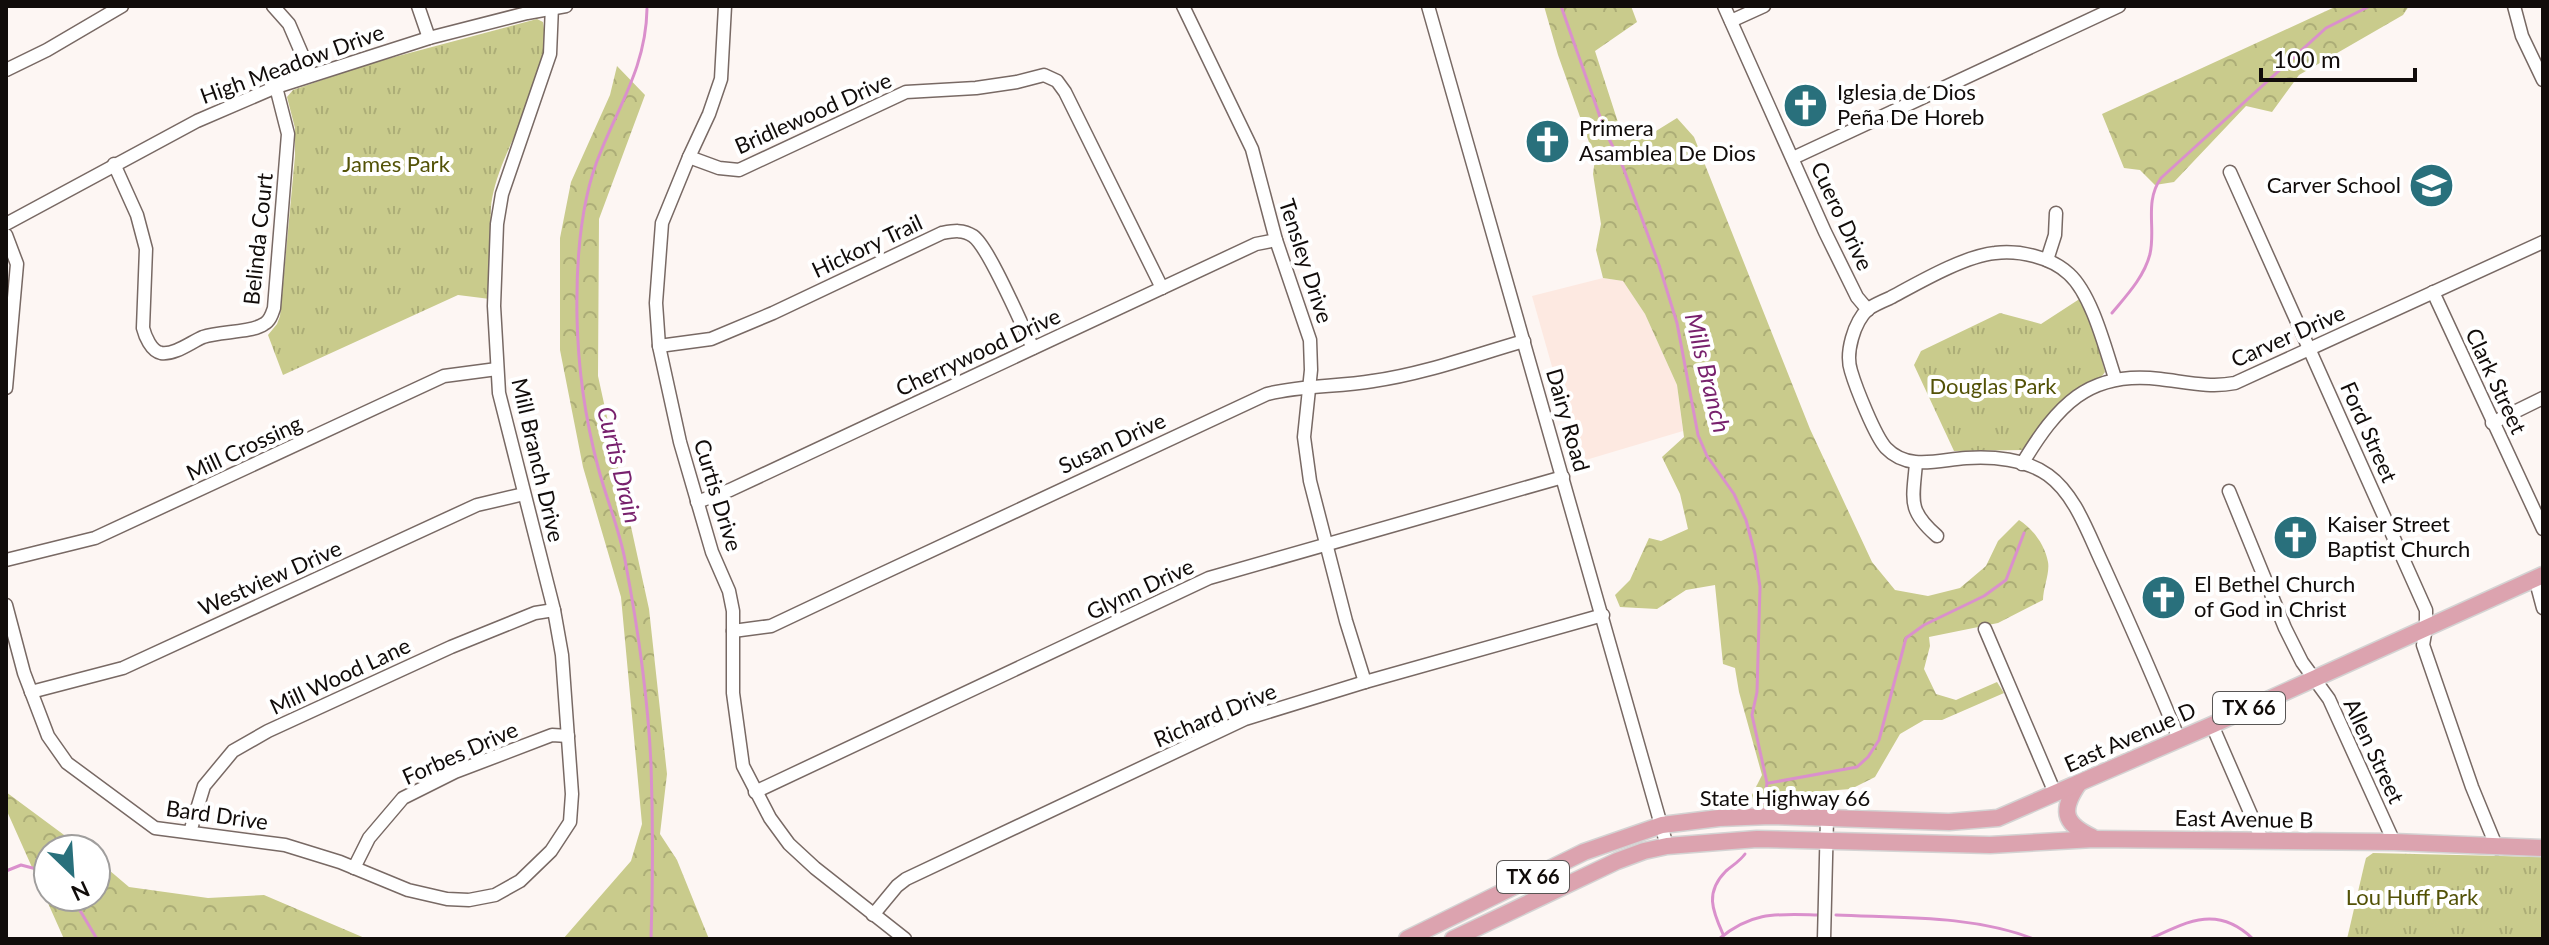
<svg xmlns="http://www.w3.org/2000/svg" width="2549" height="945" viewBox="0 0 2549 945" font-family="Lato,sans-serif">
<defs>
<pattern id="forest-crowns" width="20" height="18" patternUnits="userSpaceOnUse" patternTransform="scale(2)"><rect width="20" height="18" fill="#c9cb8c"/><path d="M2 6a3 3 0 1 1 6 0M12 15a3 3 0 1 1 6 0" fill="none" stroke="#acad77"/></pattern>
<pattern id="park-tufts" width="24" height="20" patternUnits="userSpaceOnUse" patternTransform="scale(2)"><rect width="24" height="20" fill="#c9cb8c"/><path d="M3 7l-1-3M5 7V3M7 7l1-3M15 17l-1-3M17 17v-4M19 17l1-3" fill="none" stroke="#acad77"/></pattern>
</defs>
<rect width="100%" height="100%" fill="#fdf6f3"/>
<path fill="#fde9e1" d="M1603,278L1623,281L1645,314L1677,385L1683,431L1579,462L1532,296Z"/>
<g fill="url(#forest-crowns)">
<path d="M1544,6H1631L1637,22L1595,51L1624,141L1656,131L1677,118L1694,137L1810,429L1872,562L1895,590L1928,596L1960,588L1986,566L1998,541L2019,520C2033,529 2045,545 2048,562C2050,573 2043,588 2043,600L1998,623L1929,637L1930,646L1924,669L1936,694L1956,700L1997,682L2004,693L1942,720H1924L1900,734L1875,777L1851,789L1785,794L1773,805L1754,810L1752,795L1762,775L1739,692L1735,668L1723,664L1715,585L1686,590L1657,609L1620,607L1615,595L1630,580L1649,538L1661,541L1688,529L1680,494L1662,457L1684,437L1677,385L1645,314L1623,281L1603,278L1596,250L1601,224L1593,174L1595,159L1558,55Z"/>
<path d="M2337,6H2409L2403,15L2299,75L2272,112L2246,106L2174,182L2155,185L2140,170L2124,168L2102,114Z"/>
<path d="M617,66L645,95L599,219L598,376L649,609L667,774L660,834L677,860L709,939H563L631,861L642,824L621,597L583,467L560,350V238L571,182L610,95Z"/>
<path d="M6,792L83,849H48V897H96V859L129,887L208,898L264,895L367,939H64L6,809Z"/>
</g>
<g fill="url(#park-tufts)">
<path d="M537,19L543,22C554,85 503,139 492,199C490,209 491,221 491,231C490,254 490,276 490,299L458,295L283,375L268,335L277,324L280,316L295,156V128L287,97L293,90L368,64Z"/>
<path d="M2081,298L2097,342L2105,372C2100,381 2088,383 2079,389C2055,406 2041,428 2022,450L1954,451L1914,365L1921,351L2000,313L2041,324Z"/>
<path d="M2373,853L2543,857V939H2347L2364,866L2366,858Z"/>
</g>
<g fill="none" stroke-linecap="round" stroke-linejoin="round">
<g stroke="#da90cc" stroke-width="3">
<path d="M1561,6L1605,131L1623,167L1659,265L1677,323L1698,435L1707,456L1734,494L1746,520L1755,554L1760,587L1757,692L1752,715L1767,783L1764,803"/>
<path d="M647,9C646,64 621,102 601,151C580,200 576,264 577,317C578,368 585,418 598,467C606,498 619,528 625,560C637,623 648,699 651,764C653,822 653,880 651,939"/>
<path d="M2112,313C2127,295 2144,277 2150,254C2156,228 2144,202 2161,178L2326,28L2370,6"/>
<path d="M1769,783L1857,767L1868,757L1879,740L1906,638L1924,625L1984,596L2006,580L2024,533"/>
<path d="M6,871L21,865L48,872"/>
<path d="M72,897L97,939"/>
<path d="M1836,915C1901,918 1972,915 2034,939"/>
<path d="M1723,934C1712,910 1705,892 1726,871C1733,865 1740,861 1745,854"/>
<path d="M1719,939C1752,911 1777,914 1818,915"/>
<path d="M2150,939C2188,921 2218,905 2253,939"/>
</g>
<defs>
<g id="minor">
<path d="M273,6L289,24L311,75"/>
<path d="M418,6L429,38"/>
<path d="M725,6L721,79L709,114L689,157L662,223L656,303L659,346L680,442L712,552L729,591L733,611V693L743,766L770,818L789,844L815,868L905,939"/>
<path d="M1183,6L1252,149L1276,240L1310,340L1311,370L1304,437L1310,481L1346,621L1365,682"/>
<path d="M1428,6L1667,846"/>
<path d="M1724,6L1825,232L1857,297L1868,310"/>
<path d="M2514,6L2522,36L2543,80"/>
<path d="M1731,21L1764,6"/>
<path d="M6,70L47,50L122,6"/>
<path d="M689,157L719,168L739,170L906,92L976,88L1017,82L1044,75L1057,81L1065,92L1162,288"/>
<path d="M1793,158L2119,6"/>
<path d="M114,164L137,215L146,249L143,328C145,336 151,351 161,353C175,355 191,342 203,337C220,331 251,333 264,324C270,321 272,314 274,308L288,134L276,87"/>
<path d="M2230,172L2426,610V628L2423,645L2472,787L2497,848"/>
<path d="M6,224L197,121L276,87L429,38L527,13L566,6"/>
<path d="M6,235L17,264L6,388"/>
<path d="M2047,260L2055,235L2056,213"/>
<path d="M2433,292L2543,529"/>
<path d="M659,346L711,339L773,313L942,233C953,231 963,229 973,236C989,247 1022,326 1033,348"/>
<path d="M2115,378C2105,348 2092,295 2069,274C2051,257 2019,250 1995,253C1964,256 1918,283 1890,298C1883,301 1874,305 1868,309C1854,322 1845,353 1851,371C1856,388 1875,436 1886,448C1908,471 1938,460 1966,458C1992,456 2026,459 2048,475C2076,495 2089,536 2104,567C2130,624 2155,681 2179,739"/>
<path d="M2492,423L2543,398"/>
<path d="M1916,463C1913,500 1907,510 1937,536"/>
<path d="M2022,464C2057,406 2088,370 2160,379C2186,382 2210,388 2235,383L2543,242"/>
<path d="M2229,491L2285,628L2302,662L2329,699L2394,842"/>
<path d="M697,502L730,490L1256,244L1276,240"/>
<path d="M6,560L95,538L444,376L497,369"/>
<path d="M2535,578L2543,608"/>
<path d="M6,605L24,673L48,736L67,763L155,828L285,845L340,862L408,890L447,899L469,900L495,895L520,881L551,851L570,822L572,794L562,655L554,610L499,393L494,306L497,224L502,194L550,54L552,6"/>
<path d="M1985,629L2055,793"/>
<path d="M733,631L771,626L862,583L1267,394C1302,385 1338,387 1373,381C1424,374 1475,355 1524,341"/>
<path d="M31,692L123,668L477,505L524,494"/>
<path d="M2212,725L2263,842"/>
<path d="M755,792L1209,578L1563,477"/>
<path d="M190,832L204,786L233,751L268,731L451,647L535,613L554,610"/>
<path d="M354,868L369,838L403,798L455,772L552,735L568,736"/>
<path d="M873,915L897,886L906,879L1245,719L1365,682L1603,615"/>
<path d="M1824,939L1827,818"/>
</g>
<g id="major">
<path d="M2079,783C2061,809 2062,823 2092,837"/>
<path d="M1407,939L1584,852L1662,825L1719,818L1771,816L1949,822L1998,818L2212,725L2543,575"/>
<path d="M1453,939L1617,861L1644,851L1667,846L1757,839L1990,845L2094,839L2394,842L2543,848"/>
</g>
</defs>
<use href="#minor" stroke="#786964" stroke-width="15"/>
<use href="#major" stroke="#d4d3d3" stroke-width="19"/>
<use href="#minor" stroke="#fff" stroke-width="12"/>
<use href="#major" stroke="#dca3af" stroke-width="16"/>
</g>
<defs>
<symbol id="church-disc" viewBox="-11 -11 22 22"><circle r="9.5" fill="#29707c" stroke="#fff"/><path d="M-1.2-6h2.4v3.5h3.3v2.4h-3.3V6h-2.4V-.1h-3.3v-2.4h3.3Z" fill="#fff"/></symbol>
<symbol id="school-disc" viewBox="-11 -11 22 22"><circle r="9.5" fill="#29707c" stroke="#fff"/><path d="M0-5L7-2L0 1L-7-2ZM-4 1L0 2.5L4 1V4Q0 6-4 4Z" fill="#fff"/></symbol>
</defs>
<g fill-rule="evenodd">
<use href="#church-disc" x="1780" y="80" width="51" height="51"/>
<use href="#church-disc" x="1522" y="116" width="51" height="51"/>
<use href="#school-disc" x="2406" y="160" width="51" height="51"/>
<use href="#church-disc" x="2270" y="512" width="51" height="51"/>
<use href="#church-disc" x="2138" y="572" width="51" height="51"/>
</g>
<g text-anchor="middle" stroke-width="8" stroke-linejoin="round" paint-order="stroke">
<g fill="#fff" stroke="#585554" stroke-width="2">
<rect x="2213" y="692" width="72" height="32" rx="6"/>
<rect x="1497" y="861" width="72" height="32" rx="6"/>
</g>
<g font-size="20" font-weight="bold" fill="#110c0a">
<text x="2249" y="715">TX 66</text>
<text x="1533" y="884">TX 66</text>
</g>
<g font-size="22" fill="#110c0a" stroke="#fff">
<text transform="translate(292 64) rotate(-20)" y="8">High Meadow Drive</text>
<text transform="translate(813 113) rotate(-24)" y="8">Bridlewood Drive</text>
<text transform="translate(1842 216) rotate(65)" y="8">Cuero Drive</text>
<text transform="translate(258 239) rotate(-84)" y="8">Belinda Court</text>
<text transform="translate(867 246) rotate(-25)" y="8">Hickory Trail</text>
<text transform="translate(1306 261) rotate(72)" y="8">Tensley Drive</text>
<text transform="translate(2288 336) rotate(-24)" y="8">Carver Drive</text>
<text transform="translate(978 352) rotate(-25)" y="8">Cherrywood Drive</text>
<text transform="translate(2496 381) rotate(65)" y="8">Clark Street</text>
<text transform="translate(1568 420) rotate(74)" y="8">Dairy Road</text>
<text transform="translate(2369 432) rotate(66)" y="8">Ford Street</text>
<text transform="translate(1112 443) rotate(-25)" y="8">Susan Drive</text>
<text transform="translate(244 448) rotate(-25)" y="8">Mill Crossing</text>
<text transform="translate(538 460) rotate(77)" y="8">Mill Branch Drive</text>
<text transform="translate(718 495) rotate(73)" y="8">Curtis Drive</text>
<text transform="translate(270 578) rotate(-24)" y="8">Westview Drive</text>
<text transform="translate(1140 589) rotate(-25)" y="8">Glynn Drive</text>
<text transform="translate(340 676) rotate(-25)" y="8">Mill Wood Lane</text>
<text transform="translate(1215 715) rotate(-23)" y="8">Richard Drive</text>
<text transform="translate(2130 737) rotate(-24)" y="8">East Avenue D</text>
<text transform="translate(2374 751) rotate(65)" y="8">Allen Street</text>
<text transform="translate(460 753) rotate(-24)" y="8">Forbes Drive</text>
<text x="1785" y="806">State Highway 66</text>
<text transform="translate(217 815) rotate(8)" y="8">Bard Drive</text>
<text transform="translate(2244 819) rotate(1)" y="8">East Avenue B</text>
</g>
<g font-size="22" fill="#110c0a" stroke="#fff" text-anchor="start">
<text x="1837" y="100">Iglesia de Dios<tspan x="1837" dy="25">Peña De Horeb</tspan></text>
<text x="1579" y="136">Primera<tspan x="1579" dy="25">Asamblea De Dios</tspan></text>
<text x="2401" y="193" text-anchor="end">Carver School</text>
<text x="2327" y="532">Kaiser Street<tspan x="2327" dy="25">Baptist Church</tspan></text>
<text x="2194" y="592">El Bethel Church<tspan x="2194" dy="25">of God in Christ</tspan></text>
</g>
<g font-size="22" fill="#535207" stroke="#fff">
<text x="396" y="172">James Park</text>
<text x="1993" y="394">Douglas Park</text>
<text x="2412" y="905">Lou Huff Park</text>
</g>
<g font-size="24" font-style="italic" fill="#78216d" stroke="#fff">
<text transform="translate(1707 373) rotate(76)" y="8">Mills Branch</text>
<text transform="translate(619 465) rotate(76)" y="8">Curtis Drain</text>
</g>
</g>
<rect width="2549" height="945" fill="none" stroke="#110c0a" stroke-width="16"/>
<g transform="translate(72 873) rotate(155)"><circle r="38" fill="#ffffff" stroke="#a09e9d" stroke-width="2"/>
<path d="M0-6L14 30L0 20L-14 30Z" fill="#29707c"/>
<text y="-12" font-size="22" font-weight="bold" text-anchor="middle" fill="#110c0a">N</text>
</g>
<path d="M2261 68v12h154v-12" fill="none" stroke="#110c0a" stroke-width="4"/>
<text x="2273" y="68" font-size="24" fill="#110c0a" stroke="#ffffff" stroke-width="6" paint-order="stroke">100 m</text>
</svg>
